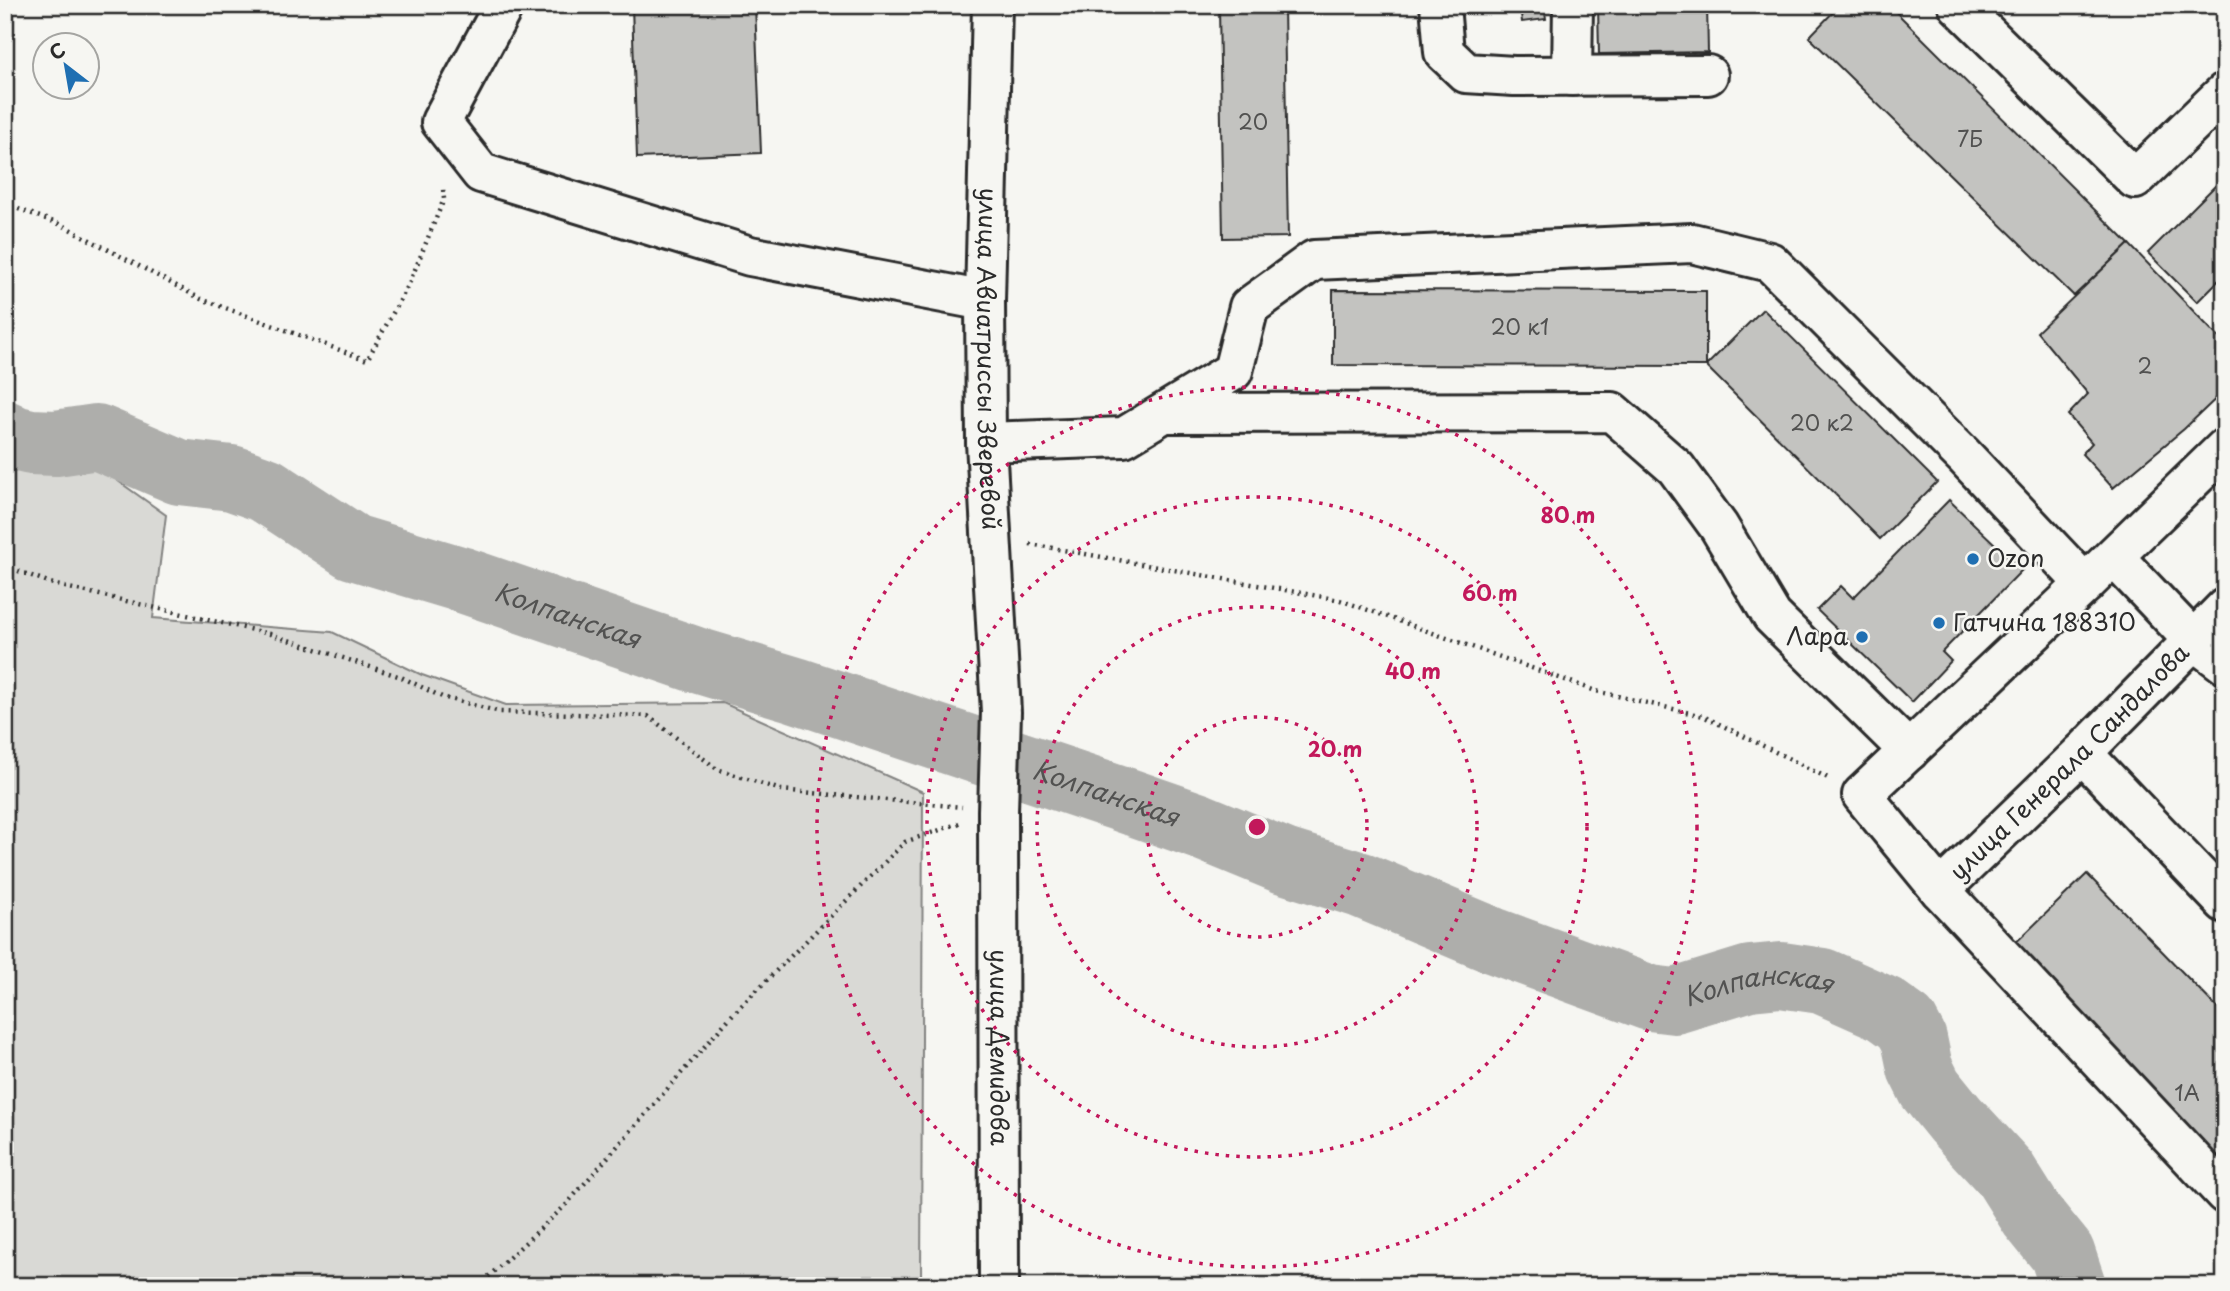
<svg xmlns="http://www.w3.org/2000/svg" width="2230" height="1291" viewBox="0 0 2230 1291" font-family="'Playpen Sans',sans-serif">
<rect width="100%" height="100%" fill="#f6f6f2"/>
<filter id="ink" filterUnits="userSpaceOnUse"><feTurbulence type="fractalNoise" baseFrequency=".0143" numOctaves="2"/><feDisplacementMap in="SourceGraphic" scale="14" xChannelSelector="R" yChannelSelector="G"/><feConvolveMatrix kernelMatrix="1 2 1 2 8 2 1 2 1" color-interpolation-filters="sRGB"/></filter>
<g filter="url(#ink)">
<path fill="#d9d9d5" stroke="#828280" stroke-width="2" d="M5,465L101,469L166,515L153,618L332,632L422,675L506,705L723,703L923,792L921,1286H5Z"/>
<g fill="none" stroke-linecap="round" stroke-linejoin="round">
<path stroke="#aeaeab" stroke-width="66" id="s1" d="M5,433L14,438L31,442L56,443L97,437L179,472L232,478L266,490L353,547L460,579L693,659L796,690L1119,798L1199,826L1284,861L1361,885L1492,940L1650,998L1675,1001L1750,978L1781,975L1822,981L1885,1009L1906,1024L1914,1039L1920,1068L1930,1088L1955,1119L2005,1173L2032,1216L2062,1253L2073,1286"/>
</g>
<g fill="#c3c3c0" stroke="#2b2b2b" stroke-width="2">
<path d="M632,5H755L761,153L637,158Z"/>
<path d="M1520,5H1544L1546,19L1522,22Z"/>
<path d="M1598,5H1707L1708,52L1599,54Z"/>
<path d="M1840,5H1889L2129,244L2074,296L1809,37Z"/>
<path d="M1284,7L1288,237L1223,238L1219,8Z"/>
<path d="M2225,176V274L2197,302L2148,253Z"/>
<path d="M2129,244L2225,344V390L2184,429L2113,488L2082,454L2092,443L2068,415L2088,394L2037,332Z"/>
<path d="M1333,290L1706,291V366L1333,365Z"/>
<path d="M1763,309L1937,482L1880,539L1706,366Z"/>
<path d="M1949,500L2022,570L1942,652L1951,661L1912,702L1817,610L1841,586L1853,598Z"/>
<path d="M2087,874L2225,1016V1172L2008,950Z"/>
</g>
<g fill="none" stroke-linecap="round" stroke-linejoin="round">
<defs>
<g id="minor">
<path d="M504,5L441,122L481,173L750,256L985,301"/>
<path id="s2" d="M992,5L985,301L986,442L1001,712L998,811L999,1286"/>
<path d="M1440,5L1444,52L1466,73L1514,76L1708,75"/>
<path d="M1958,5L2135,179L2225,92"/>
<path d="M1572,76L1573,5"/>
<path d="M1165,413L1612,412L1676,468L1719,527L1772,616L1909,751"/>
<path d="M986,442L1124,437L1233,371L1249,307L1314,260L1692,243L1770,262L1964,456L2085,584"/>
<path d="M2225,448L2085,584L1862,795L1940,890L2225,1194"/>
<path d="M2114,557L2193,640L2225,664"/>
<path d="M2082,753L2225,903"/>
<path id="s3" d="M1940,890L2082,753L2225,608"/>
</g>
</defs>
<use href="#minor" stroke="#2b2b2b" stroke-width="44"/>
<g stroke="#2b2b2b" stroke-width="4.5" stroke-dasharray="2 5" stroke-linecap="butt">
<path d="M5,204L62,225L201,299L367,360L409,284L444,199L443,189"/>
<path d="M1030,544L1340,600L1596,691L1703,716L1830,779"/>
<path d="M5,566L56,585L270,634L401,677L442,697L500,712L648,716L717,769L781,790L962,807"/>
<path d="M478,1286L565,1206L733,1014L905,842L960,823"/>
</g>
<use href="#minor" stroke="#f6f6f2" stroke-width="38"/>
</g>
</g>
<g fill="none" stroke="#c2185b" stroke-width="3.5" stroke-dasharray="3.5 7">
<circle cx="1257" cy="827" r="110"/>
<circle cx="1257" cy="827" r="220"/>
<circle cx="1257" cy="827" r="330"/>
<circle cx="1257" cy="827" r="440"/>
</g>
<g fill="#1f6fb2" stroke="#f6f6f2" stroke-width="2.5">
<circle cx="1973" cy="559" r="7"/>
<circle cx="1939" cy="623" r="7"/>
<circle cx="1862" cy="637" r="7"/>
</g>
<g text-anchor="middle" stroke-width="5" stroke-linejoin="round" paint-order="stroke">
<g font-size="21" fill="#515150">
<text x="1253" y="130">20</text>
<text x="1970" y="147">7Б</text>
<text x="1520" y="335">20 к1</text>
<text x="2145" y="374">2</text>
<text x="1822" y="431">20 к2</text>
<text x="2187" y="1101">1А</text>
</g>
<g font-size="24" fill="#2b2b2b" stroke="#f6f6f2">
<text dy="8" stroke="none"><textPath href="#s2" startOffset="354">улица Авиатриссы Зверевой</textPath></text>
<text dy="8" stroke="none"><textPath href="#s3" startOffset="182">улица Генерала Сандалова</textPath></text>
<text dy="8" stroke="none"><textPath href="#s2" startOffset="1043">улица Демидова</textPath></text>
</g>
<g font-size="24" fill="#2b2b2b" stroke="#f6f6f2" text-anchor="start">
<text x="1987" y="567">Ozon</text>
<text x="1953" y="631">Гатчина 188310</text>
<text x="1848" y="645" text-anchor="end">Лара</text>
</g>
<g font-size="26" font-style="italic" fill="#525251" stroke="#f6f6f2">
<text dy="9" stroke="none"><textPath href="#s1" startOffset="602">Колпанская</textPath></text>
<text dy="9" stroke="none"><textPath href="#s1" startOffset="1169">Колпанская</textPath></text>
<text dy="9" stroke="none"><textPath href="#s1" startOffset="1862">Колпанская</textPath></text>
</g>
</g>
<circle cx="1257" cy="827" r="10" fill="#c2185b" stroke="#f6f6f2" stroke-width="3.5"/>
<g font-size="21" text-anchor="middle" font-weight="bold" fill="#c2185b" stroke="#f6f6f2" stroke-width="5" stroke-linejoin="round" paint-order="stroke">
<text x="1568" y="523">80 m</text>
<text x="1490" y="601">60 m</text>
<text x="1413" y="679">40 m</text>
<text x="1335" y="757">20 m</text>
</g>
<rect width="2230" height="1291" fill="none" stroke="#f6f6f2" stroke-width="28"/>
<rect x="14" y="14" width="2202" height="1263" fill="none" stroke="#2b2b2b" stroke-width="2.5" filter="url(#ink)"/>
<g transform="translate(66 66) rotate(329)"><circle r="33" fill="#f6f6f2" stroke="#a5a5a2" stroke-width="2"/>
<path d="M0-5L12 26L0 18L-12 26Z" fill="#1f6fb2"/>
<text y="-10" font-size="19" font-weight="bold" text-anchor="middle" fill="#2b2b2b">С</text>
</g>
</svg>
